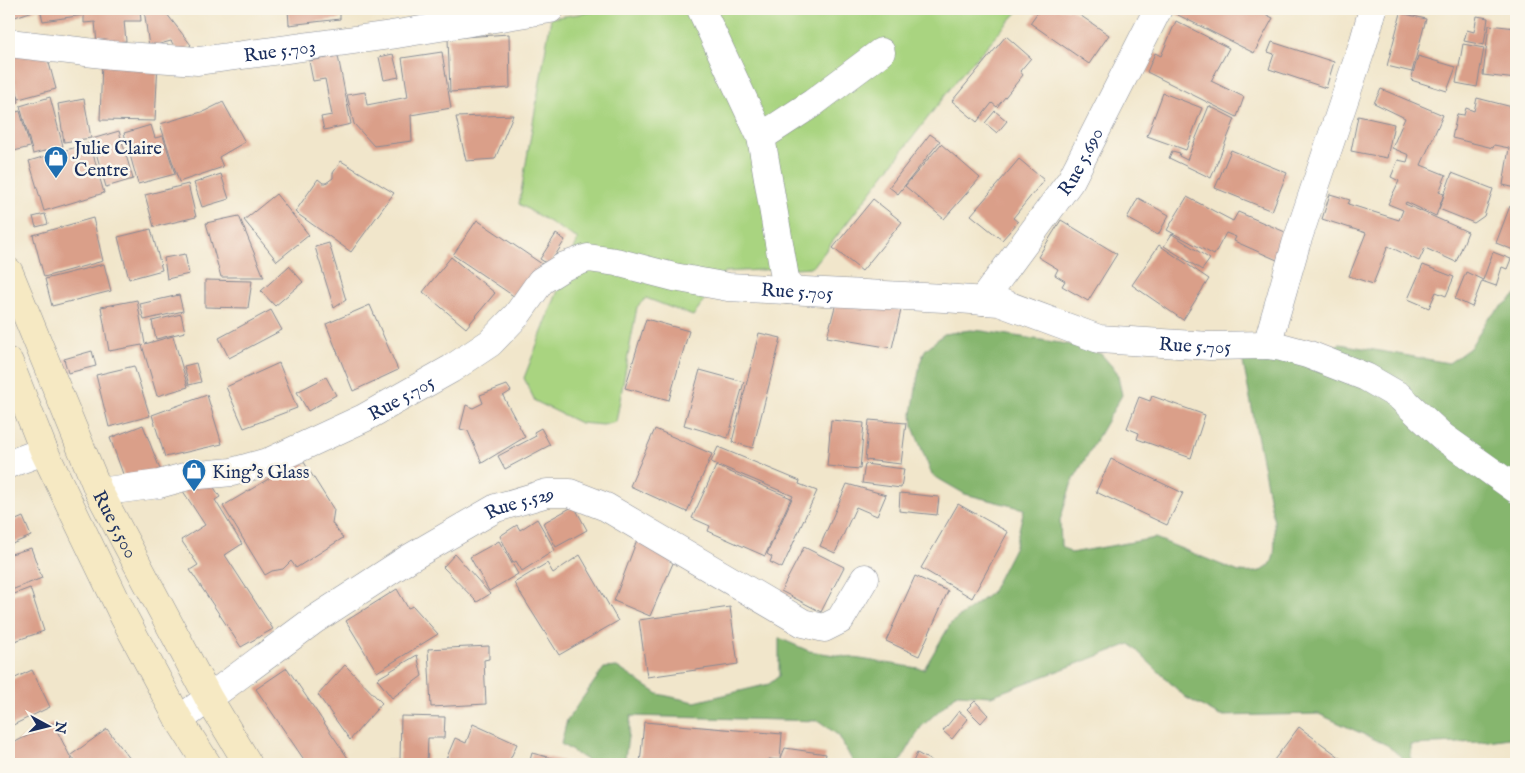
<svg xmlns="http://www.w3.org/2000/svg" width="1525" height="773" viewBox="0 0 1525 773" font-family="'IM FELL English',serif">
<rect width="100%" height="100%" fill="#fbf7ec"/>
<filter id="ink" filterUnits="userSpaceOnUse"><feTurbulence type="fractalNoise" baseFrequency=".02" numOctaves="2"/><feDisplacementMap in="SourceGraphic" scale="10" xChannelSelector="R" yChannelSelector="G"/><feConvolveMatrix kernelMatrix="1 2 1 2 8 2 1 2 1" color-interpolation-filters="sRGB"/></filter>
<filter id="wash" filterUnits="userSpaceOnUse"><feTurbulence type="fractalNoise" baseFrequency=".0096" numOctaves="4" result="noise"/><feDisplacementMap in="SourceGraphic" scale="20" xChannelSelector="R" yChannelSelector="G"/><feGaussianBlur stdDeviation="1.12" result="paint"/><feColorMatrix in="noise" values="0 0 0 0 0 0 0 0 0 0 0 0 0 0 0 0 0 1.4 0 .05"/><feComposite in="paint" operator="in"/></filter>
<g filter="url(#wash)">
<rect width="100%" height="100%" fill="#f1e6cb"/>
<path fill="#a9d480" stroke="#62826f" d="M612,9H864L875,14L882,9H1020L960,76L813,267L724,272L693,316L646,298L637,307L616,422L603,425L580,423L535,401L524,378L578,239L519,204L551,18Z"/>
<path fill="#86b66e" stroke="#507266" d="M1516,295V737L1481,742L1411,745V761L1413,764H1408L1406,761L1387,745L1319,714L1220,716L1185,697L1130,644L991,696L957,694L921,727L899,764H854L839,736L819,721L631,716L625,758L618,764H593L561,744L567,720L604,668L617,667L658,694L695,702L769,684L779,676V638L809,651L924,669L951,623L991,593L1015,546L1024,509L965,494L932,475L913,427L912,414L920,363L925,350L944,334L970,330L982,331L1067,344L1101,354L1117,372L1122,395L1072,482L1060,520L1061,546L1071,553L1155,538L1239,572C1280,576 1275,554 1274,522L1242,357L1305,356L1340,344L1449,363L1470,348L1488,318Z"/>
<g id="blocks">
<g fill="#da9f89">
<path d="M9,9H39L9,19Z"/>
<path d="M40,9H140L141,21H124L126,41L97,44L95,22L84,23V15L43,21Z"/>
<path d="M144,9H163L191,45L180,54L171,41L149,47Z"/>
<path d="M288,9H340V19L289,25Z"/>
<path d="M368,9H403L404,11L368,15Z"/>
<path d="M1040,9H1071L1109,35L1089,64L1030,23Z"/>
<path d="M1174,9H1255L1273,18L1254,53L1172,12Z"/>
<path d="M1401,13L1426,19L1412,72L1387,66Z"/>
<path d="M1477,16L1488,18L1484,45L1464,41L1467,30L1474,32Z"/>
<path d="M1176,21L1229,48L1211,81L1244,97L1237,117L1147,72L1155,53L1161,56Z"/>
<path d="M1489,25L1516,28V79L1483,75Z"/>
<path d="M509,34L510,88L450,92L448,38Z"/>
<path d="M1006,36L1031,58L1020,71L1023,75L997,107L992,103L977,122L952,101Z"/>
<path d="M1272,42L1334,62L1326,88L1269,69L1274,54L1268,52Z"/>
<path d="M1463,44L1484,48L1477,87L1456,83Z"/>
<path d="M45,48L56,89L19,99L9,62V56Z"/>
<path d="M442,52L451,108L411,115L412,141L374,146L354,124L347,95L365,92L367,105L408,97L402,58Z"/>
<path d="M393,54L399,77L384,80L379,57Z"/>
<path d="M338,56L351,124L324,130L321,117L332,115L325,79L313,81L309,61Z"/>
<path d="M1418,56L1456,67L1447,91L1411,80Z"/>
<path d="M102,60L158,62L155,121L100,120Z"/>
<path d="M9,71L19,102L9,106Z"/>
<path d="M1381,89L1443,115L1421,165L1446,175L1439,192L1444,194L1436,216L1406,202L1405,204L1468,232L1456,262L1425,248L1419,261L1388,246L1373,284L1349,276L1366,233L1322,219L1330,194L1350,200L1348,204L1399,220L1403,210L1388,204L1399,181L1391,177L1398,160L1407,162L1409,155L1392,148L1405,118L1374,103Z"/>
<path d="M1163,93L1202,108L1186,150L1147,136Z"/>
<path d="M50,97L63,146L33,154L20,106Z"/>
<path d="M1477,98L1516,108V188L1503,185L1509,148L1494,145L1493,148L1452,138L1457,114L1464,115L1466,108L1474,111Z"/>
<path d="M84,99L91,138L64,142L58,104Z"/>
<path d="M223,102L245,142L219,157L223,167L179,182L160,124L205,111Z"/>
<path d="M1209,106L1235,119L1211,178L1169,158L1172,151L1180,153L1179,156L1187,160Z"/>
<path d="M20,111L30,147L14,151L12,145L9,146V114Z"/>
<path d="M995,111L1007,121L997,133L985,123Z"/>
<path d="M513,115L495,159L466,161L456,117Z"/>
<path d="M1358,116L1394,124L1387,158L1351,151Z"/>
<path d="M151,125L155,138L163,136L175,174L138,184L124,133Z"/>
<path d="M119,131L133,179L106,187L92,139Z"/>
<path d="M930,134L940,141L898,194L889,187Z"/>
<path d="M90,143L104,193L44,211L29,161Z"/>
<path d="M941,144L980,178L944,219L905,186Z"/>
<path d="M1231,150L1287,173L1272,211L1215,188Z"/>
<path d="M1019,159L1044,180L1013,218L1018,222L1002,240L971,215Z"/>
<path d="M341,161L394,193L351,252L295,212L318,179L323,183H326L333,178V173Z"/>
<path d="M1452,173L1493,189L1484,216L1474,223L1439,209Z"/>
<path d="M221,174L229,199L202,207L194,183Z"/>
<path d="M188,184L196,217L154,227L145,195Z"/>
<path d="M276,194L309,235L277,261L244,220Z"/>
<path d="M1187,197L1233,221L1238,212L1297,237L1286,264L1234,241L1236,237L1226,233L1214,255L1167,230Z"/>
<path d="M1138,198L1169,215L1158,235L1127,218Z"/>
<path d="M873,199L902,222L862,271L833,248Z"/>
<path d="M1510,206L1516,209V251L1496,243Z"/>
<path d="M45,214L48,224L36,227L33,217Z"/>
<path d="M239,216L264,277H221L206,223Z"/>
<path d="M93,218L103,261L44,277L33,235Z"/>
<path d="M477,220L542,264L518,299L453,255Z"/>
<path d="M1061,220L1117,254L1088,301L1062,286L1065,281L1055,275L1058,269L1038,257Z"/>
<path d="M151,229L162,270L129,279L118,237Z"/>
<path d="M556,234L565,240L549,265L540,259Z"/>
<path d="M1172,234L1210,259L1202,270L1164,246Z"/>
<path d="M329,243L346,300L334,308L315,247Z"/>
<path d="M1159,245L1209,279L1183,320L1132,285Z"/>
<path d="M1493,252L1511,259L1507,269L1502,267L1496,286L1482,281L1472,307L1455,299L1466,272L1483,280Z"/>
<path d="M185,254L189,274L167,279L164,258Z"/>
<path d="M451,257L495,293L466,328L423,292Z"/>
<path d="M104,264L111,291L52,306L45,279Z"/>
<path d="M1423,265L1454,277L1446,296L1436,292L1429,308L1408,299Z"/>
<path d="M289,266L303,282L275,306L261,291Z"/>
<path d="M205,280L252,281L248,308L205,307Z"/>
<path d="M179,295L183,311L144,320L140,304Z"/>
<path d="M837,299L901,310L892,348L827,337Z"/>
<path d="M137,300L145,344L173,336L188,387L157,396L142,345L109,351L101,307Z"/>
<path d="M370,305L398,370L353,391L326,324Z"/>
<path d="M271,310L282,330L229,358L219,338Z"/>
<path d="M181,314L185,332L156,339L152,321Z"/>
<path d="M646,319L689,331L669,400L625,388Z"/>
<path d="M759,333L781,338L753,448L732,442Z"/>
<path d="M92,351L96,366L68,373L64,359Z"/>
<path d="M196,363L201,382L189,385L184,366Z"/>
<path d="M279,363L297,408L244,428L226,387Z"/>
<path d="M134,366L150,416L109,427L96,375Z"/>
<path d="M700,370L744,382L728,438L684,425Z"/>
<path d="M326,377L336,395L308,411L297,392Z"/>
<path d="M507,385L511,391L503,396L525,437L482,463L468,431L460,429L466,405L473,408L483,403L480,395Z"/>
<path d="M207,395L222,444L165,457L152,415Z"/>
<path d="M1152,396L1205,415L1191,458L1137,439L1139,433L1127,428L1139,397L1150,401Z"/>
<path d="M831,420L864,423L860,469L827,466Z"/>
<path d="M869,420L906,423L901,464L865,460Z"/>
<path d="M143,425L161,472L127,485L110,438Z"/>
<path d="M541,428L550,445L505,469L498,456L536,436L534,432Z"/>
<path d="M655,429L712,454L687,512L630,486Z"/>
<path d="M718,447L800,481L799,484L817,491L782,568L770,562L772,557L767,554L793,496L711,462Z"/>
<path d="M302,459L334,510L332,523L343,538L296,568L291,561L283,569L272,571L265,575L223,506Z"/>
<path d="M1111,459L1183,493L1167,525L1096,492Z"/>
<path d="M865,464L904,469L901,488L862,483Z"/>
<path d="M716,466L791,498L765,556L708,531L710,526L692,518Z"/>
<path d="M210,481L220,497L215,500L242,544L225,555L273,629L241,647L190,570L198,565L181,540L205,525L181,488Z"/>
<path d="M847,484L886,495L877,516L856,507L835,553L820,546Z"/>
<path d="M900,493L939,497L937,515L899,511Z"/>
<path d="M958,504L1008,532L972,598L921,568Z"/>
<path d="M574,506L587,530L556,547L543,523Z"/>
<path d="M23,517L31,536L12,544L9,536V523Z"/>
<path d="M537,519L555,550L522,571L516,561L513,563L500,536L517,525L520,530Z"/>
<path d="M638,537L677,554L650,616L614,601Z"/>
<path d="M499,541L518,574L489,591L470,557Z"/>
<path d="M804,547L844,567L821,612L781,591Z"/>
<path d="M9,548L11,554L31,548L42,578L9,591Z"/>
<path d="M455,554L490,594L477,602L443,567Z"/>
<path d="M580,555L618,621L559,655L514,583L547,563L553,573Z"/>
<path d="M915,576L948,591L919,656L886,641Z"/>
<path d="M30,588L44,631L9,643V596Z"/>
<path d="M397,589L408,608L413,606L438,634L377,672L346,621Z"/>
<path d="M730,607L738,664L647,677L639,620Z"/>
<path d="M489,646V659L484,660L486,704L431,707L428,649Z"/>
<path d="M417,655L422,676L392,698L377,679Z"/>
<path d="M345,665L382,703L350,740L318,695Z"/>
<path d="M287,668L352,764H307L256,689Z"/>
<path d="M32,670L50,707L9,727V681Z"/>
<path d="M975,701L988,715L981,723L967,709Z"/>
<path d="M959,711L968,719L952,739L943,731Z"/>
<path d="M401,716L445,717L444,738H428L427,764H393V759L400,760Z"/>
<path d="M644,722L782,734L780,760L769,759L768,764H640Z"/>
<path d="M53,723L74,764H9V745Z"/>
<path d="M473,724L517,744L508,764H444L455,738L466,743Z"/>
<path d="M1299,727L1349,764H1271Z"/>
<path d="M107,729L134,764H93L92,763L77,764L71,755Z"/>
<path d="M785,748L826,754L824,764H781L780,760Z"/>
<path d="M532,753L563,761L562,764H529Z"/>
<path d="M917,753L937,764H912Z"/>
</g>
</g>
</g>
<g filter="url(#ink)">
<use href="#blocks" fill-opacity="0" stroke="#868a94" stroke-width="1"/>
<g fill="none" stroke-linecap="round" stroke-linejoin="round">
<defs>
<g id="street">
<path d="M701,9L761,137L787,290"/>
<path id="s1" d="M9,43L112,55L198,61L391,35L550,9"/>
<path d="M761,137L813,103L881,52"/>
<path id="s2" d="M982,301L1071,180L1158,9"/>
<path d="M1267,345L1296,244L1363,44L1373,9"/>
<path d="M9,464L44,451"/>
<path id="s3" d="M99,492L159,484L188,476L232,472L271,461L364,418L451,369L490,343L517,315L541,281L565,266L588,258L616,262L674,277L728,287L944,298L999,302L1099,339L1210,346L1267,345L1281,347L1307,354L1366,377L1399,396L1443,437L1516,489"/>
<path id="s4" d="M179,720L314,620L408,559L496,508L547,493H570L606,507L803,623L824,628L840,620L865,578"/>
</g>
<g id="secondary">
<path id="s5" d="M9,272L99,492L209,699L248,764"/>
<path d="M9,362L44,451L124,617L179,720L207,764"/>
</g>
</defs>
<use href="#street" stroke="#868a94" stroke-width="29"/>
<use href="#secondary" stroke="#868a94" stroke-width="29"/>
<use href="#street" stroke="#fff" stroke-width="28"/>
<use href="#secondary" stroke="#f6e9c3" stroke-width="28"/>
</g>
</g>
<defs>
<symbol id="shop-pin" viewBox="-11 -11 22 30"><path d="M0 17L-7.5 6A9.5 9.5 0 1 1 7.5 6Z" fill="#1f6fb2" stroke="#fbf7ec"/><path d="M-5-2.5h2.3a2.7 3.5 0 0 1 5.4 0H5L5.5 6h-11ZM-1.5-2.5h3a1.5 2.3 0 0 0-3 0Z" fill="#fff"/></symbol>
</defs>
<g fill-rule="evenodd">
<use href="#shop-pin" x="42" y="144" width="28" height="38"/>
<use href="#shop-pin" x="180" y="457" width="28" height="38"/>
</g>
<g text-anchor="middle" stroke-width="5" stroke-linejoin="round" paint-order="stroke">
<g font-size="19" fill="#1b2f5e" stroke="#fbf7ec">
<text dy="7" stroke="none"><textPath href="#s1" startOffset="272">Rue 5.703</textPath></text>
<text dy="7" stroke="none"><textPath href="#s2" startOffset="171">Rue 5.690</textPath></text>
<text dy="7" stroke="none"><textPath href="#s3" startOffset="770">Rue 5.705</textPath></text>
<text dy="7" stroke="none"><textPath href="#s3" startOffset="1175">Rue 5.705</textPath></text>
<text dy="7" stroke="none"><textPath href="#s3" startOffset="320">Rue 5.705</textPath></text>
<text dy="7" stroke="none"><textPath href="#s4" startOffset="406">Rue 5.529</textPath></text>
<text dy="7" stroke="none"><textPath href="#s5" startOffset="274">Rue 5.500</textPath></text>
</g>
<g font-size="19" fill="#1b2f5e" stroke="#fbf7ec" text-anchor="start">
<text x="74" y="154">Julie Claire<tspan x="74" dy="22">Centre</tspan></text>
<text x="212" y="478">King's Glass</text>
</g>
</g>
<rect width="1525" height="773" fill="none" stroke="#fbf7ec" stroke-width="30"/>
<g transform="translate(48 726) rotate(97)" stroke="#fbf7ec" stroke-width="4" paint-order="stroke">
<path d="M0-4L9 19L0 12L-9 19Z" fill="#1b2f5e"/>
<text y="-8" font-size="14" font-weight="bold" text-anchor="middle" fill="#1b2f5e">N</text>
</g>
</svg>
